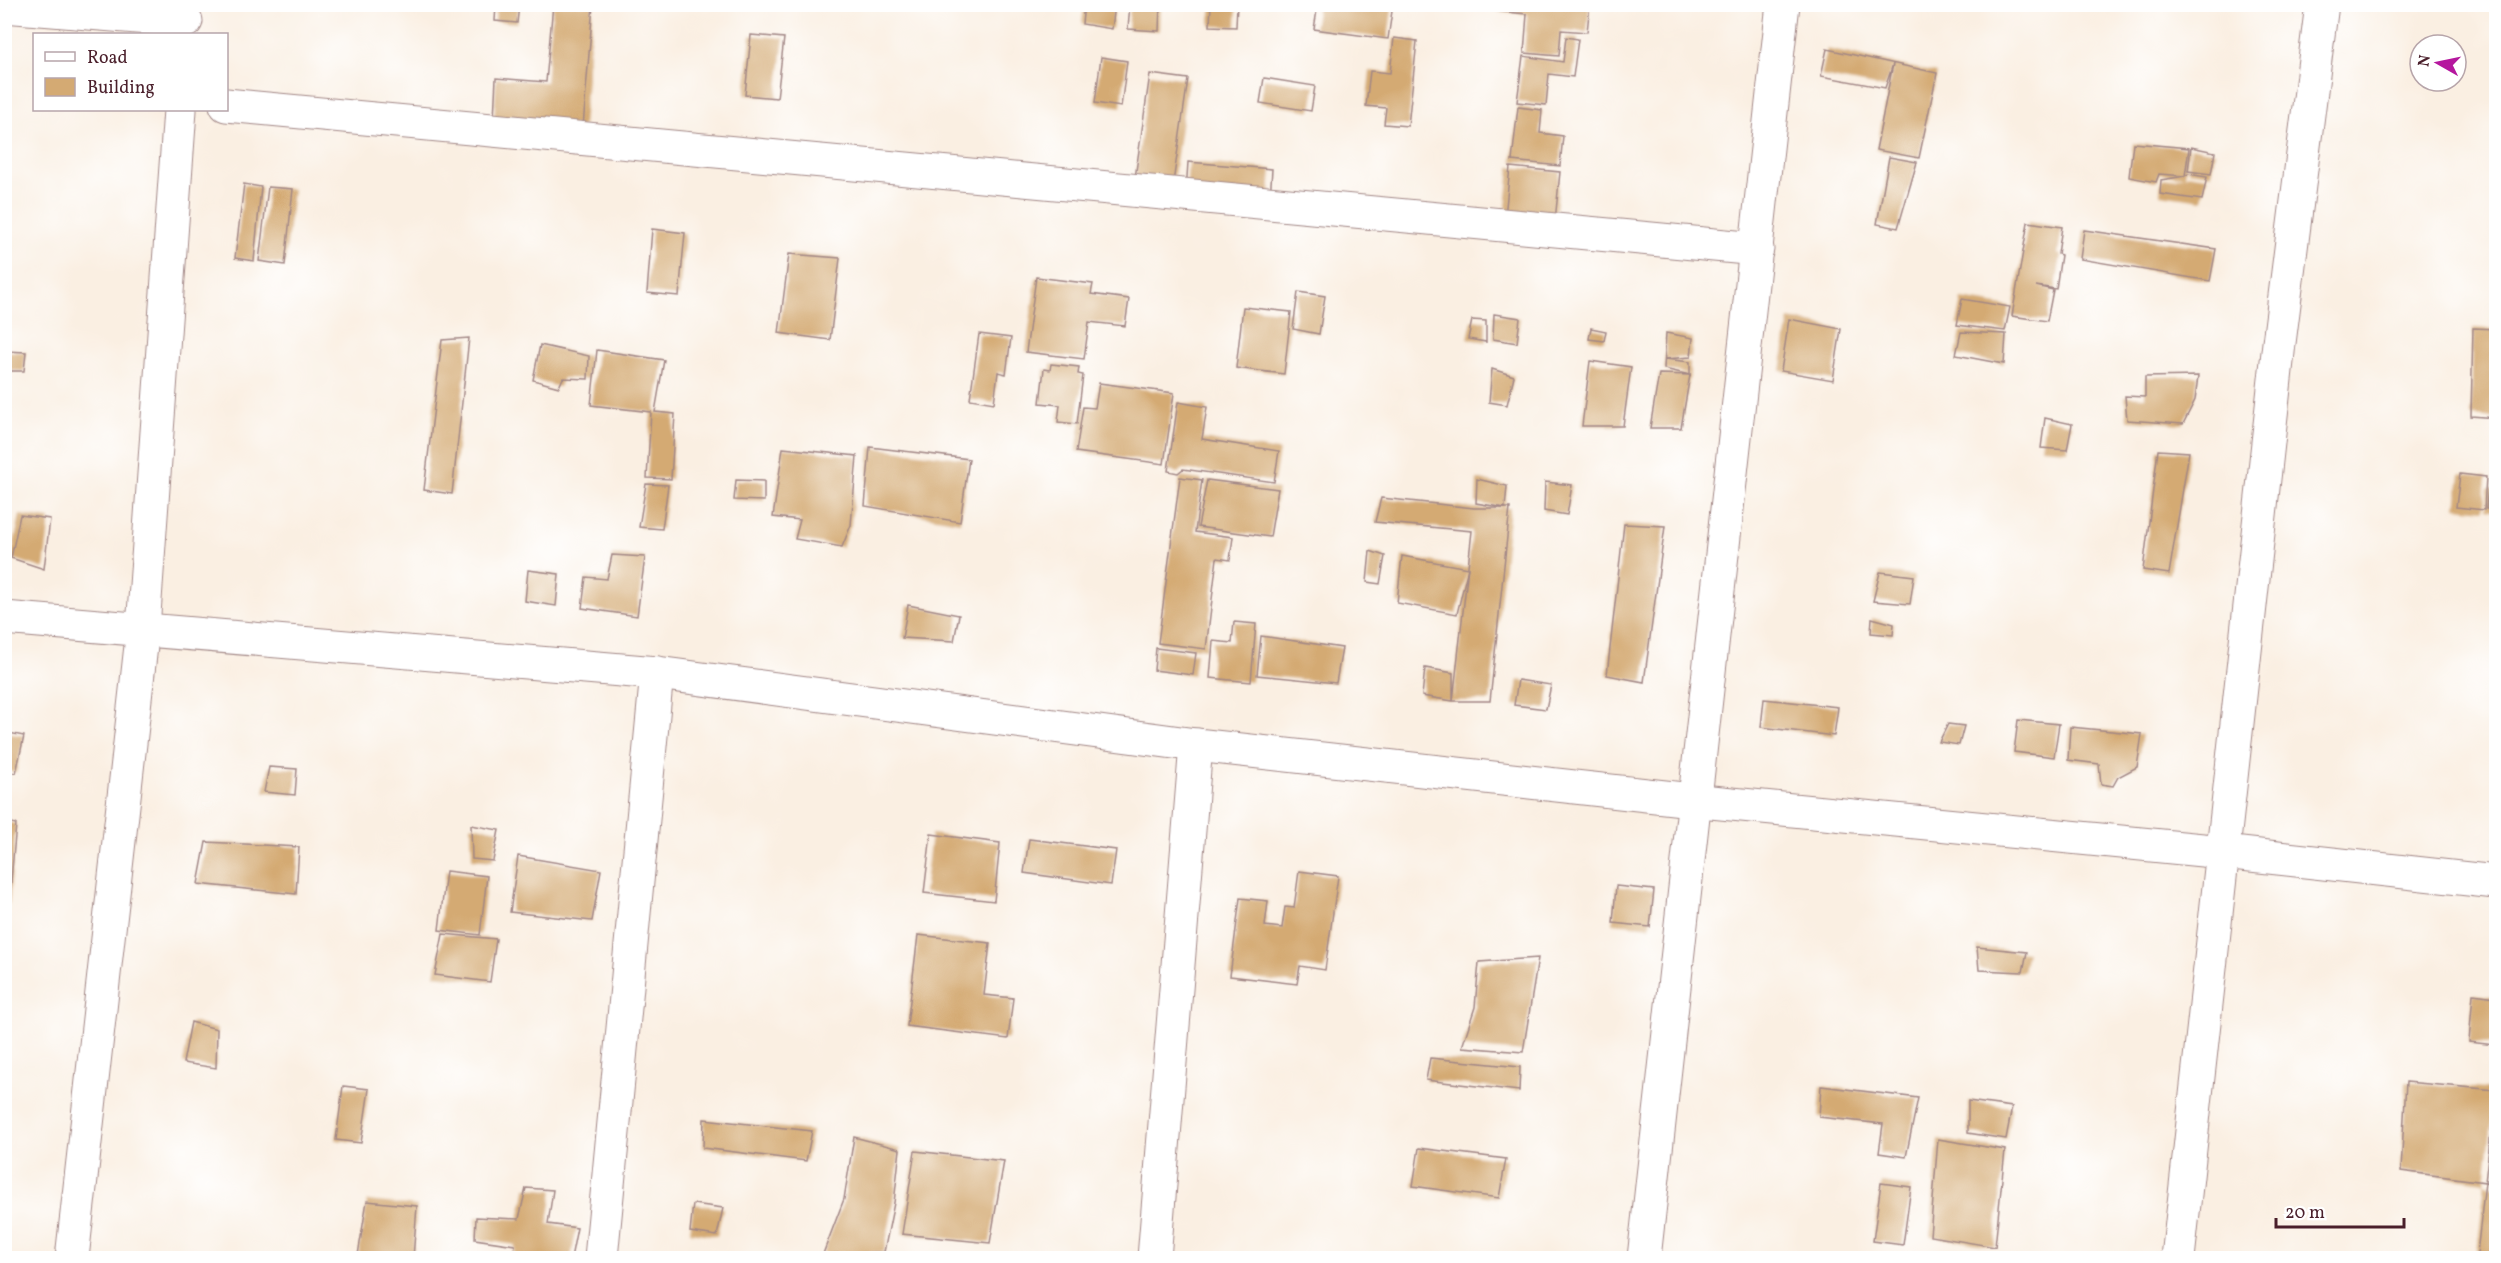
<svg xmlns="http://www.w3.org/2000/svg" width="2501" height="1263" viewBox="0 0 2501 1263" font-family="Vollkorn,serif">
<rect width="100%" height="100%" fill="#fff"/>
<filter id="ink" filterUnits="userSpaceOnUse"><feTurbulence type="fractalNoise" baseFrequency=".0167" numOctaves="2"/><feDisplacementMap in="SourceGraphic" scale="12" xChannelSelector="R" yChannelSelector="G"/><feConvolveMatrix kernelMatrix="1 2 1 2 8 2 1 2 1" color-interpolation-filters="sRGB"/></filter>
<filter id="wash" filterUnits="userSpaceOnUse"><feTurbulence type="fractalNoise" baseFrequency=".008" numOctaves="4" result="noise"/><feDisplacementMap in="SourceGraphic" scale="24" xChannelSelector="R" yChannelSelector="G"/><feGaussianBlur stdDeviation="1.35" result="paint"/><feColorMatrix in="noise" values="0 0 0 0 0 0 0 0 0 0 0 0 0 0 0 0 0 1.4 0 .05"/><feComposite in="paint" operator="in"/></filter>
<g filter="url(#wash)">
<rect width="100%" height="100%" fill="#faefe2"/>
<g id="blocks">
<g fill="#d4aa73">
<path d="M553,4L593,5L583,127L494,119L496,78L546,82Z"/>
<path d="M1084,4H1115L1112,29L1082,24Z"/>
<path d="M1130,4H1160L1159,31L1128,29Z"/>
<path d="M1211,4H1237L1236,27L1210,26Z"/>
<path d="M1318,4H1393L1388,39L1314,29Z"/>
<path d="M1496,4H1590L1587,32L1561,30L1559,56L1524,53L1527,14L1496,11Z"/>
<path d="M496,5H519L517,23L495,21Z"/>
<path d="M751,35L784,38L777,98L745,95Z"/>
<path d="M1566,37L1578,39L1573,77L1549,74L1546,105L1517,102L1523,56L1563,62Z"/>
<path d="M1394,38L1417,41L1408,126L1384,124L1386,108L1366,106L1370,71L1390,73Z"/>
<path d="M1827,49L1937,73L1919,158L1876,150L1893,64L1885,88L1821,76Z"/>
<path d="M1101,57L1127,61L1121,107L1095,103Z"/>
<path d="M1150,74L1188,79L1173,183L1135,178Z"/>
<path d="M1264,78L1315,86L1311,111L1260,103Z"/>
<path d="M1518,107L1542,110L1540,133L1563,136L1560,166L1512,161Z"/>
<path d="M2133,143L2189,148L2185,176L2188,174L2207,177L2202,200L2160,194L2161,180L2185,176L2159,174L2156,182L2129,177Z"/>
<path d="M2191,147L2215,152L2211,174L2188,171Z"/>
<path d="M1889,157L1917,162L1898,228L1877,224Z"/>
<path d="M1188,162L1272,169L1270,199L1186,192Z"/>
<path d="M1510,167L1560,172L1555,221L1505,217Z"/>
<path d="M244,184L261,187L254,261L235,258Z"/>
<path d="M268,187L293,189L285,265L259,261Z"/>
<path d="M2028,222L2062,227L2058,254L2061,255L2056,289L2036,286L2053,290L2047,321L2012,316Z"/>
<path d="M652,229L685,233L679,296L647,293Z"/>
<path d="M2084,230L2216,249L2210,281L2080,259Z"/>
<path d="M789,254L840,258L830,340L779,333Z"/>
<path d="M1036,277L1093,284L1091,294L1129,299L1125,326L1089,322L1084,359L1026,352Z"/>
<path d="M1298,292L1325,296L1319,334L1293,329Z"/>
<path d="M1962,299L2010,307L2005,331L1957,325Z"/>
<path d="M1243,307L1291,312L1284,374L1236,368Z"/>
<path d="M1494,314L1520,318L1517,343L1493,339Z"/>
<path d="M1789,319L1841,329L1833,380L1781,371Z"/>
<path d="M1472,320L1486,321V342L1468,339Z"/>
<path d="M1591,328L1606,331L1604,341L1589,339Z"/>
<path d="M2473,328L2496,329V418L2471,416Z"/>
<path d="M1961,332L2006,334L2004,364L1956,355Z"/>
<path d="M1666,333L1693,338L1691,357L1665,359L1690,362V375L1664,369Z"/>
<path d="M979,334L1011,338L1006,374L998,372L994,403L970,399Z"/>
<path d="M469,338L452,494L424,490L442,340Z"/>
<path d="M540,345L589,356L588,379L563,378L559,387L533,380Z"/>
<path d="M597,350L664,360L655,412L675,414L671,479L647,478L651,412L591,405Z"/>
<path d="M4,351L26,352L24,371H4Z"/>
<path d="M1590,361L1631,367L1623,426H1582Z"/>
<path d="M1051,364L1079,367L1078,374L1083,375L1077,424L1058,422L1060,405L1040,403L1044,369L1050,370Z"/>
<path d="M1492,369L1514,376L1507,405L1489,402Z"/>
<path d="M1659,374L1690,375L1681,428H1650Z"/>
<path d="M2198,376L2195,400L2183,424L2127,420L2125,396L2145,397V377Z"/>
<path d="M1099,383L1174,393L1164,464L1076,452L1083,407L1095,408Z"/>
<path d="M1178,402L1207,407L1202,439L1279,451L1274,482L1183,469L1178,473L1168,471Z"/>
<path d="M2045,418L2072,424L2067,450L2041,448Z"/>
<path d="M870,447L969,459L960,522L865,506Z"/>
<path d="M783,448L857,456L851,525L842,547L795,539L800,520L773,517Z"/>
<path d="M2158,450L2189,452L2169,574L2143,570Z"/>
<path d="M2460,474L2486,477L2484,510L2456,507Z"/>
<path d="M1180,477L1202,480L1195,532L1233,537L1230,560L1217,558L1206,649L1158,643Z"/>
<path d="M1477,479L1507,486L1505,508L1476,503Z"/>
<path d="M736,480L764,481V501L734,500Z"/>
<path d="M1207,480L1278,489L1270,537L1198,527Z"/>
<path d="M1545,482L1572,485L1567,515L1544,511Z"/>
<path d="M646,484L668,485L662,529L639,527Z"/>
<path d="M2488,489H2496V511L2486,509Z"/>
<path d="M1381,498L1474,508H1510L1490,701H1453L1422,696L1425,668L1453,673V701L1472,531L1375,522Z"/>
<path d="M20,515L50,519L44,569L11,558Z"/>
<path d="M1624,524L1665,526L1644,682L1607,675Z"/>
<path d="M1370,551L1385,556L1380,584L1367,582Z"/>
<path d="M612,555L645,557L637,616L582,608L586,577L607,579Z"/>
<path d="M1402,556L1468,568L1457,614L1397,603Z"/>
<path d="M528,570L559,574L556,606L525,601Z"/>
<path d="M1880,572L1914,576L1910,604L1873,601Z"/>
<path d="M908,605L959,615L954,641L902,638Z"/>
<path d="M1872,618L1894,624L1893,635L1871,633Z"/>
<path d="M1234,622L1256,624L1251,682L1210,678L1213,641L1232,643Z"/>
<path d="M1261,636L1342,648L1336,683L1257,675Z"/>
<path d="M1156,648L1196,653L1193,675L1154,670Z"/>
<path d="M1518,680L1551,685L1546,709L1514,705Z"/>
<path d="M1764,699L1838,707L1834,736L1761,727Z"/>
<path d="M2018,720L2059,724L2054,757L2014,752Z"/>
<path d="M1948,724L1964,726L1959,745L1939,742Z"/>
<path d="M2070,727L2142,734L2137,767L2118,777L2113,786L2101,784L2099,764L2068,760Z"/>
<path d="M4,732L24,736L16,773L4,771Z"/>
<path d="M269,767L297,769L295,795L264,792Z"/>
<path d="M4,821L16,824L9,904L4,903Z"/>
<path d="M471,825L499,830L493,861L472,859Z"/>
<path d="M931,834L1000,843L994,901L924,893Z"/>
<path d="M1029,839L1116,850L1111,885L1024,873Z"/>
<path d="M206,842L299,847L296,894L198,884Z"/>
<path d="M518,856L601,870L592,921L510,912Z"/>
<path d="M446,871L487,876L480,935L439,930Z"/>
<path d="M1299,871L1338,876L1325,970L1300,966L1297,984L1230,976L1240,898L1268,901L1265,926L1282,928L1285,907L1294,908Z"/>
<path d="M1616,886L1654,890L1650,927L1613,923Z"/>
<path d="M443,934L496,939L490,982L435,975Z"/>
<path d="M918,935L990,943L984,995L1013,998L1008,1039L907,1026Z"/>
<path d="M1977,947L2027,952L2023,972L1979,970Z"/>
<path d="M1538,958L1523,1052L1462,1047L1475,1007L1479,962Z"/>
<path d="M2473,994L2496,997L2495,1045L2469,1042Z"/>
<path d="M191,1022L217,1029L216,1068L183,1063Z"/>
<path d="M1430,1058L1520,1067L1519,1091L1426,1080Z"/>
<path d="M2406,1082L2496,1090L2485,1182L2496,1186V1257L2477,1254L2485,1182L2401,1171Z"/>
<path d="M343,1086L369,1089L361,1143L336,1140Z"/>
<path d="M1821,1086L1918,1098L1906,1157L1879,1153L1883,1124L1819,1117Z"/>
<path d="M1968,1101L2012,1107L2006,1139L1968,1133Z"/>
<path d="M704,1119L812,1131L806,1161L703,1148Z"/>
<path d="M854,1137L900,1149L894,1203L884,1252L823,1254L844,1199Z"/>
<path d="M1938,1139L2005,1150L1995,1247L1930,1236Z"/>
<path d="M1419,1148L1506,1159L1499,1198L1413,1186Z"/>
<path d="M915,1151L1004,1161L990,1243L902,1234Z"/>
<path d="M1881,1183L1911,1187L1903,1245L1873,1241Z"/>
<path d="M526,1188L553,1190L548,1224L577,1228L571,1258H513L515,1245L475,1239L476,1217L519,1219Z"/>
<path d="M367,1201L417,1206L413,1258L358,1255Z"/>
<path d="M693,1204L723,1208L717,1236L690,1232Z"/>
</g>
</g>
</g>
<g filter="url(#ink)">
<use href="#blocks" fill-opacity="0" stroke="#a28786" stroke-width="1.5"/>
<g fill="none" stroke-linecap="round" stroke-linejoin="round">
<defs>
<g id="street">
<path d="M4,6L186,21"/>
<path d="M226,105L1757,249"/>
<path d="M4,618L657,673L1196,745L1701,801L2223,852L2496,882"/>
<path d="M72,1258L143,628L180,110"/>
<path d="M601,1258L657,673"/>
<path d="M1154,1258L1196,745"/>
<path d="M1644,1258L1783,4"/>
<path d="M2178,1258L2279,343L2322,4"/>
</g>
</defs>
<use href="#street" stroke="#a28786" stroke-width="35"/>
<use href="#street" stroke="#fff" stroke-width="33"/>
</g>
</g>
<rect width="2501" height="1263" fill="none" stroke="#fff" stroke-width="24"/>
<rect x="33" y="33" width="195" height="78" fill="#ffffff" stroke="#b7a5aa" stroke-width="1.5"/>
<rect x="45" y="52" width="30" height="9" fill="#ffffff" stroke="#b7a5aa" stroke-width="1.5"/>
<text x="87" y="63" font-size="18" fill="#4a1f2b">Road</text>
<rect x="45" y="78" width="30" height="18" fill="#d4aa73" stroke="#b7a5aa" stroke-width="1.5"/>
<text x="87" y="93" font-size="18" fill="#4a1f2b">Building</text>
<g transform="translate(2438 63) rotate(279)"><circle r="28" fill="#ffffff" stroke="#b7a5aa" stroke-width="1.5"/>
<path d="M0-4.5L10 22L0 15L-10 22Z" fill="#b5179e"/>
<text y="-9" font-size="16" font-weight="bold" text-anchor="middle" fill="#4a1f2b">N</text>
</g>
<path d="M2276 1218v9h128v-9" fill="none" stroke="#4a1f2b" stroke-width="3"/>
<text x="2285" y="1218" font-size="18" fill="#4a1f2b" stroke="#ffffff" stroke-width="4.5" paint-order="stroke">20 m</text>
</svg>
